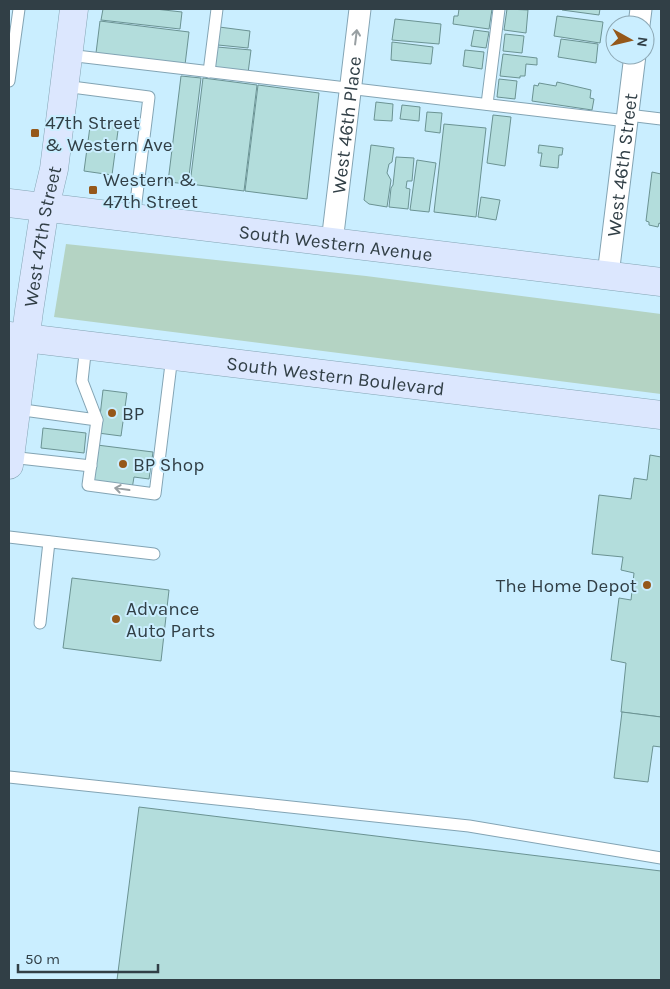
<svg xmlns="http://www.w3.org/2000/svg" width="670" height="989" viewBox="0 0 670 989" font-family="Karla,sans-serif">
<rect width="100%" height="100%" fill="#caeeff"/>
<path fill="#b4d3c3" d="M66,244L366,276L661,314V394L54,317Z"/>
<g fill="#b3dddc" stroke="#6b9393">
<path d="M103,9H155L182,12L180,29L101,20Z"/>
<path d="M459,9H492L489,29L453,24L454,16H458Z"/>
<path d="M507,9L528,10L526,33L504,30Z"/>
<path d="M562,9H600L599,15L562,10Z"/>
<path d="M557,16L603,22L600,43L554,36Z"/>
<path d="M395,19L441,24L439,44L392,40Z"/>
<path d="M100,21L189,32L185,65L96,53Z"/>
<path d="M219,27L250,31L248,48L218,45Z"/>
<path d="M474,30L489,32L486,48L471,46Z"/>
<path d="M505,34L524,36L522,53L503,51Z"/>
<path d="M561,39L598,44L596,63L558,57Z"/>
<path d="M392,42L433,47L431,64L391,60Z"/>
<path d="M217,47L251,50L248,73L215,69Z"/>
<path d="M465,50L484,52L482,69L463,66Z"/>
<path d="M503,54L537,58V65L526,64L525,76H520V78L500,76Z"/>
<path d="M181,76L201,78L188,184L168,182Z"/>
<path d="M203,78L257,85L244,191L190,184Z"/>
<path d="M499,79L517,81L515,99L497,97Z"/>
<path d="M557,82L591,90L590,98L594,99L592,110L532,101L534,85L538,86L539,83L556,86Z"/>
<path d="M258,85L319,93L307,199L245,191Z"/>
<path d="M376,102L393,104L392,121L374,120Z"/>
<path d="M402,105L420,107L419,121L400,119Z"/>
<path d="M427,112L442,113L440,133L425,131Z"/>
<path d="M493,115L511,117L505,166L487,163Z"/>
<path d="M91,119L119,123L112,175L84,171Z"/>
<path d="M444,124L486,128L476,217L434,212Z"/>
<path d="M371,145L394,148L392,162L389,164L387,173L391,180L387,207L369,204L364,200Z"/>
<path d="M539,145L563,148L562,155H559L558,168L540,166L542,153H538Z"/>
<path d="M396,157L414,158L412,181H407L406,188L410,189L408,209L389,207L391,188L393,185Z"/>
<path d="M417,160L436,163L429,212L410,210Z"/>
<path d="M652,172L661,174V224L659,223L658,227L649,225V222L646,221Z"/>
<path d="M481,197L500,200L496,220L478,217Z"/>
<path d="M103,390L127,393L121,436L98,433Z"/>
<path d="M43,428L86,433L84,453L41,448Z"/>
<path d="M97,445L153,452L149,479L134,477L132,489L92,484Z"/>
<path d="M650,455L661,457V717L621,712L626,663L611,660L619,598L631,600L634,573L621,570L623,557L592,554L599,495L631,499L634,478L647,480Z"/>
<path d="M72,578L169,590L161,661L63,648Z"/>
<path d="M622,712L661,717V747L653,746L648,782L614,778Z"/>
<path d="M139,807L661,871V980H117Z"/>
</g>
<g fill="none" stroke-linecap="round" stroke-linejoin="round">
<defs>
<g id="lane">
<path d="M68,55L627,121"/>
<path d="M209,72L217,9"/>
<path d="M9,81L19,9"/>
<path d="M64,86L149,97L134,218"/>
<path d="M487,104L499,9"/>
<path d="M628,115L661,119"/>
<path d="M16,409L97,420L82,381L86,345"/>
<path d="M97,420L88,485L155,494L172,356"/>
<path d="M10,457L91,466"/>
<path d="M9,537L154,554"/>
<path d="M40,623L49,542"/>
<path d="M9,777L469,826L661,858"/>
</g>
<g id="street">
<path d="M639,25L641,9"/>
<path id="s1" d="M332,242L360,9"/>
<path id="s2" d="M608,275L635,55"/>
</g>
<g id="secondary">
<path id="s3" d="M9,203L661,282"/>
<path id="s4" d="M9,336L661,415"/>
<path id="s5" d="M9,465L29,311L45,207L54,169L74,9"/>
</g>
</defs>
<use href="#lane" stroke="#83a4b4" stroke-width="13"/>
<use href="#street" stroke="#83a4b4" stroke-width="23"/>
<use href="#secondary" stroke="#83a4b4" stroke-width="29"/>
<use href="#lane" stroke="#fff" stroke-width="11"/>
<use href="#street" stroke="#fff" stroke-width="21"/>
<use href="#secondary" stroke="#dce7fe" stroke-width="28"/>
</g>
<defs><path id="oneway-shaft" d="M-6 0H5M1.5-3L5.5 0L1.5 3" fill="none" stroke-width="1.6" stroke-linecap="round" stroke-linejoin="round" transform="scale(1.25)"/></defs>
<g stroke="#989fa2">
<use href="#oneway-shaft" transform="translate(356 37) rotate(-83)"/>
<use href="#oneway-shaft" transform="translate(122 489) rotate(-172)"/>
</g>
<g fill="#95581a" stroke="#caeeff" stroke-width="2">
<rect x="30" y="128" width="10" height="10" rx="2.5"/>
<rect x="88" y="185" width="10" height="10" rx="2.5"/>
<circle cx="112" cy="413" r="5"/>
<circle cx="123" cy="464" r="5"/>
<circle cx="647" cy="585" r="5"/>
<circle cx="116" cy="619" r="5"/>
</g>
<g text-anchor="middle" stroke-width="4" stroke-linejoin="round" paint-order="stroke">
<g font-size="19" fill="#313f46" stroke="#caeeff" text-anchor="start">
<text x="45" y="129">47th Street<tspan x="45" dy="22">&amp; Western Ave</tspan></text>
<text x="103" y="186">Western &amp;<tspan x="103" dy="22">47th Street</tspan></text>
<text x="122" y="420">BP</text>
<text x="133" y="471">BP Shop</text>
<text x="637" y="592" text-anchor="end">The Home Depot</text>
<text x="126" y="615">Advance<tspan x="126" dy="22">Auto Parts</tspan></text>
</g>
<g font-size="19" fill="#313f46" stroke="#caeeff">
<text dy="7" stroke="none"><textPath href="#s1" startOffset="118">West 46th Place</textPath></text>
<text dy="7" stroke="none"><textPath href="#s2" startOffset="111">West 46th Street</textPath></text>
<text dy="7" stroke="none"><textPath href="#s5" startOffset="231">West 47th Street</textPath></text>
<text dy="7" stroke="none"><textPath href="#s3" startOffset="329">South Western Avenue</textPath></text>
<text dy="7" stroke="none"><textPath href="#s4" startOffset="329">South Western Boulevard</textPath></text>
</g>
</g>
<rect width="670" height="989" fill="none" stroke="#313f46" stroke-width="20"/>
<g transform="translate(630 40) rotate(98)"><circle r="24" fill="#caeeff" stroke="#8da8b5"/>
<path d="M0-4L9 19L0 12L-9 19Z" fill="#95581a"/>
<text y="-8" font-size="14" font-weight="bold" text-anchor="middle" fill="#313f46">N</text>
</g>
<path d="M18 964v8h140v-8" fill="none" stroke="#313f46" stroke-width="2.5"/>
<text x="25" y="964" font-size="15" fill="#313f46" stroke="#caeeff" stroke-width="4" paint-order="stroke">50 m</text>
</svg>
